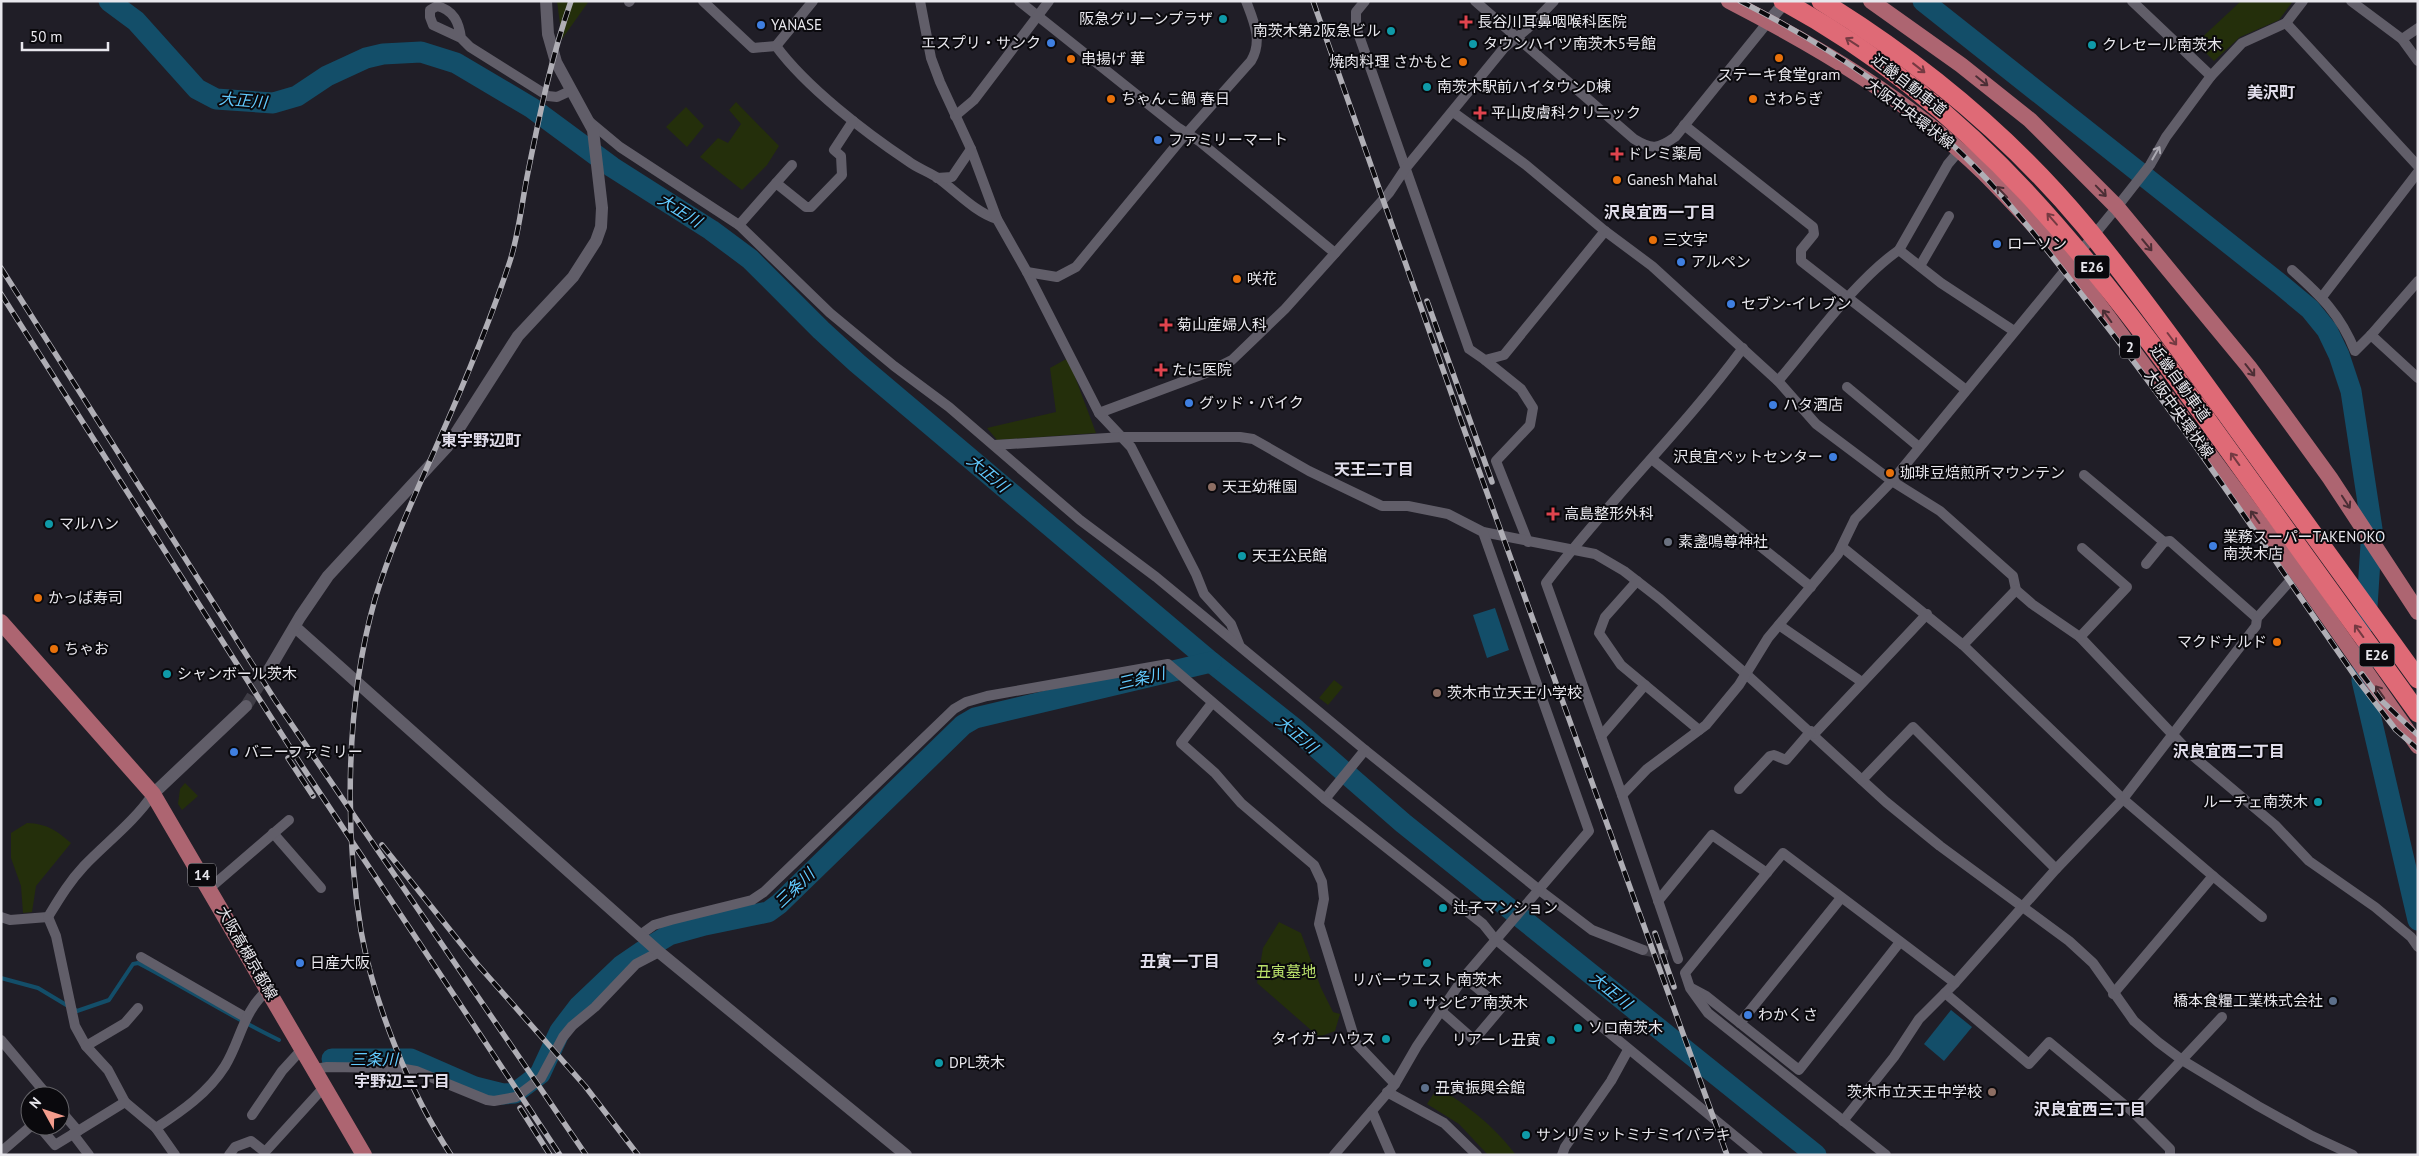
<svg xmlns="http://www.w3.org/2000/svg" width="2419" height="1156" viewBox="0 0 2419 1156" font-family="'PT Sans','Noto Sans JP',sans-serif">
<rect width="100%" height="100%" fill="#201e27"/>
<g fill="#242f0b">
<path d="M557,1H589L562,39Z"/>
<path d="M2241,1H2293L2279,20L2240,37L2214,61L2196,43Z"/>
<path d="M736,102L779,146L767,165L742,190L700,157L718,138L728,143L741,124L729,110Z"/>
<path d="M686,107L704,126L687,147L666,127Z"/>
<path d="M1068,358L1096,433L997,440L987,428L1056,412L1050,368Z"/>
<path d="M1334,680L1343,687L1328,705L1319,698Z"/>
<path d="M185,783L198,796L182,810L178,804L180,789Z"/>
<path d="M27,823C47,824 56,830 71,843L36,886L32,912L23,913L21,886L11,858V833Z"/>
<path d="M1279,922L1301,933L1321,988L1333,1012L1340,1014L1335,1031L1319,1037L1257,983L1263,948Z"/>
<path d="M1438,1087C1469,1107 1493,1125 1516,1155H1488L1459,1124L1427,1104Z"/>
</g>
<g fill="#134e69">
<path d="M1495,608L1509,650L1487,658L1473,615Z"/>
<path d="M1951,1010L1972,1027L1944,1061L1924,1044Z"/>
</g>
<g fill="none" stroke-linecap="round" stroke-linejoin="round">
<g stroke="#134e69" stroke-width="4">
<path d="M1,978L38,988L68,1006"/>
<path d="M74,1009L77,1011L109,1000L133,964L138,963C186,988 231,1017 279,1040"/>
</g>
<g stroke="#134e69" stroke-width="21">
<path d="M109,1L136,21L197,89L216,99L273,103L297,96L327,76L366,58L383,54L421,52L456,63L532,108L612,167L711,230L750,259L821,330L857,363L1211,662L1294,728L1403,823L1816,1155"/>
<path d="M1923,1L2280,284L2310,309L2327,330L2339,355L2351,391L2372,529L2366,622"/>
<path d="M2364,652L2362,680L2418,920"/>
<path d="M332,1059H411L475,1087L503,1094L515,1093L540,1074L560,1031L579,1006L621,966L643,951L669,935L705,925L768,912L779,904L963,725L975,718L1211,662"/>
</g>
<path stroke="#3e3c45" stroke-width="10" stroke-dasharray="10 5" stroke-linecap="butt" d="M1643,950L1672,956"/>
<path stroke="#3e3c45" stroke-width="12" stroke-dasharray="12 6" stroke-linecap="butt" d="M246,706L270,668"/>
<g stroke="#615e69" stroke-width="10">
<path d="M703,1L753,48L776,46C806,87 866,133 908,161C917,168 929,172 938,178C957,192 975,212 997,219"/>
<path d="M920,1L931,58L940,82L971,149L997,219L1027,272L1099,413L1131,447L1196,574L1204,594L1231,624L1239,644"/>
<path d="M1019,1L1177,127L1199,141L1335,253"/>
<path d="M1365,1L1356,12V27L1469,349L1485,360L1504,355L1605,231"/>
<path d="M1475,1L1634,139C1652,150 1658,149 1675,137L1768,22"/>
<path d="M2132,1L2211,76"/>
<path d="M2351,1L2402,39L2418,61"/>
<path d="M629,2L630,1"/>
<path d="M2286,23L2418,166"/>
<path d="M461,38C459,23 454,10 437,6L430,10V17L433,25L461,38L470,47L548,96L557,97L570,91"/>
<path d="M2402,39L2418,28"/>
<path d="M776,46L813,1"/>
<path d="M1453,112L1526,165L1605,231L1652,266L1778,381L1816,424L1892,481L1940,511L2013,576L2016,590L2032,604L2080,637L2193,756L2275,825L2309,861L2375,907L2411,937L2418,947"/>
<path d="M955,116L974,100L1049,1"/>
<path d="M590,122L620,147L739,225L830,313L894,366L949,407L1080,520L1156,577L1365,750L1538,889L1592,930L1643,950"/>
<path d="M1684,125L1813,227L1814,234L1801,250V261L1966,390"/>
<path d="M937,178L952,177L971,149"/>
<path d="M776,183L792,165"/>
<path d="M739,225L776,183L806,207H811L842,175L841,156L834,150L853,121"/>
<path d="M1899,250L1941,283L2014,331"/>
<path d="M1920,266L1949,216"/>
<path d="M2292,270C2321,296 2340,314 2355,351L2371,335L2418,281"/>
<path d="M1027,272L1057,277L1076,267L1179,142L1251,61C1263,41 1254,22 1246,1"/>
<path d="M2322,297L2418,172"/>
<path d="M2371,335L2418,378"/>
<path d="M1485,360L1521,389L1533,408L1530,425L1496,461L1528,542"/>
<path d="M1778,381C1813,340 1856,280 1899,250L1948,164L1959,151"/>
<path d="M1847,387L1919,447"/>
<path d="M1099,413L1206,373L1232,360L1285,309L1389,193L1405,169L1504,48L1527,29L1554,1"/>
<path d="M994,445L1123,437H1240L1253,439L1309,471L1382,506H1408L1448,514L1483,532L1595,554L1624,571L1660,599L1746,674L1886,802L1940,846L2069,941L2093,963L2134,1021L2158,1042L2182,1060L2258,1106L2312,1136L2353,1155"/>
<path d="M1653,460L1811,587"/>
<path d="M2084,475L2164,542"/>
<path d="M1842,547L1963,645L2123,799L2213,876"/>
<path d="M2146,564L2164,542L2170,541L2257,618"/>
<path d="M1637,581L1605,617L1599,633L1621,665L1699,730"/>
<path d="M1779,625L1862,682"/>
<path d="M2080,637L2127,587L2082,548"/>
<path d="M1963,645L2016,590"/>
<path d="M1212,703L1181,743L1215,773L1241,803L1314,865L1322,882L1324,899L1319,924L1356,1043L1395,1084"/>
<path d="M1814,734L1927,614"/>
<path d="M1601,736L1645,685"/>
<path d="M1862,780L1913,727L2056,869"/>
<path d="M1739,789L1770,756L1774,755L1786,760L1811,731"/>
<path d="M1622,795L1647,769L1706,725L1739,685L1768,638L1838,554L1855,519L1892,481L2117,207L2150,165L2166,137L2211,76L2242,43L2286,23L2303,1"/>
<path d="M1325,799L1365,750"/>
<path d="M273,833L321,888"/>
<path d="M210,888L289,820"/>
<path d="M1658,901L1712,835L1767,873"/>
<path d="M1,917L10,920L48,917"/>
<path d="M48,917L56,936L75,1026L86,1046L108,1070L125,1102L156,1128L175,1155"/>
<path d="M48,917C59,899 69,882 84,866C107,842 134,822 153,794"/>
<path d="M640,935L654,925L671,920L752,900L764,892L954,709L966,702L987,696L1168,664L1325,799L1483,924L1495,939L1758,1155"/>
<path d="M141,957L245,1017"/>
<path d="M1678,959L1622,795L1546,583C1607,502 1682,431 1743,348"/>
<path d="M1691,988L1706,996L1799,1070L1900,942"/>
<path d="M1945,993L2029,1064L2049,1042L2133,1112L2170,1149V1155"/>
<path d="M2113,994L2213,876L2262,917"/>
<path d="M1440,1010L1474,1040L1501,1008L1464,977"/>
<path d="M1740,1023L1841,898"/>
<path d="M1,1040L48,1096"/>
<path d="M86,1046L125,1023L138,1008"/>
<path d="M315,1069L327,1067L399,1068L416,1071L487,1100L494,1101L516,1097L541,1078L563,1037L572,1026L595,1007L636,964L659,952"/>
<path d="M1387,1092L1444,1123L1477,1155"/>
<path d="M60,1110L78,1131L125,1102"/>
<path d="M1372,1111L1391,1155"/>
<path d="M2133,1112L2222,1017"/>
<path d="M252,1115L282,1071L303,1048"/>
<path d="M1843,1121L1894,1057L1919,1019L1955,983L2056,869L2123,799L2256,626L2257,618L2297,573"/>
<path d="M39,1126L55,1145L78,1131"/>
<path d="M156,1128C182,1111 208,1093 225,1066C241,1040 243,1010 269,989"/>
<path d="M73,1134L89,1155"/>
<path d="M1,1152L31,1126"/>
<path d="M229,1155L235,1147L251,1141L265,1152L325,1086"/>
<path d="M1334,1155L1395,1084L1417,1046L1464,977L1589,831L1483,532"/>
<path d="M1562,1155L1565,1147L1611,1081L1628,1050"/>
<path d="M1886,1155L1708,1013L1690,988L1685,973L1783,853L1955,983"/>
</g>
<g stroke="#615e69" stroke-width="12">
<path d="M1768,22L1786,1"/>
<path d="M295,627L659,952L906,1155"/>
<path d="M270,668L300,617L328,576L447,447L518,336L573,277L596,241L601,227L602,208L593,130L556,62L548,34L546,1"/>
<path d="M153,794L246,706"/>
</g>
<g stroke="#ad6571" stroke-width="16">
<path d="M1729,1C1820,48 1910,101 1983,172C2013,202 2041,233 2069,264L2297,573L2418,746"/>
<path d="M1871,1L1961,65L2030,120L2117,207L2249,367L2285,416L2330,478L2418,612"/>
<path d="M1,622L153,794L364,1155"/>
</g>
<g stroke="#df6a76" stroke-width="19">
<path d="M1783,1C1978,107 2094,263 2220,438C2286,529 2352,621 2418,713"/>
<path d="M1821,1C1920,62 2010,136 2085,226C2134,285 2179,349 2225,412C2289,501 2354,590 2418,679"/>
</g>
<defs>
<g id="rail">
<path d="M1313,1L1465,432L1727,1155"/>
<path d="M1740,1C1819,41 1895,90 1959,151C2005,195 2044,246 2083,296C2181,419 2267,550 2357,679L2396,730L2418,749"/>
<path d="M1,268L275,700L586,1155"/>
<path d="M1,294L302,766L560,1155"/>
<path d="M1427,301L1492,482"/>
<path d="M2362,674L2382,701L2418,735"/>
<path d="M288,758L313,796"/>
<path d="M382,845L478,965L585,1086L638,1155"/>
<path d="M1655,933L1674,987"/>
<path d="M520,1108L550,1155"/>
<path d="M451,1155C410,1093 374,1004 361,931C344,826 346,701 375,599C391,547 414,497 436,447C463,386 489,325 510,261C519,233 522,201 528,172C540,113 551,58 571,1"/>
</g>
</defs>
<use href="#rail" stroke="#afaeb5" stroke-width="5.5"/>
<use href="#rail" stroke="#0a090d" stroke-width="4" stroke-dasharray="11" stroke-linecap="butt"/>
</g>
<defs><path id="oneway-shaft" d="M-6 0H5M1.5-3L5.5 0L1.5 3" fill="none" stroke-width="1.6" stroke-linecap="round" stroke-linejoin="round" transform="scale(1.25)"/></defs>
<g stroke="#743a42">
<use href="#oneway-shaft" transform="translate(1852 42) rotate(-147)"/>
<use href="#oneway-shaft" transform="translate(1919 68) rotate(38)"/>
<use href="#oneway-shaft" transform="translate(2052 219) rotate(-131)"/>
<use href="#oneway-shaft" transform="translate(2172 339) rotate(53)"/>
<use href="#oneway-shaft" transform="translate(2235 459) rotate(-126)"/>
<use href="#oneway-shaft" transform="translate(2359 631) rotate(-126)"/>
</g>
<g stroke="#4b2e35">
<use href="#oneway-shaft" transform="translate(1982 81) rotate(39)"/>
<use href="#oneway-shaft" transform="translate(2101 191) rotate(46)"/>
<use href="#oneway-shaft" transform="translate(2002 192) rotate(-134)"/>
<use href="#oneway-shaft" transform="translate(2147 245) rotate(50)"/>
<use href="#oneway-shaft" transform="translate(2107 316) rotate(-126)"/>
<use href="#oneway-shaft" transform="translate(2250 370) rotate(52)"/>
<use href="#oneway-shaft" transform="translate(2346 502) rotate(57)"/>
<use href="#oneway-shaft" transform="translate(2255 517) rotate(-126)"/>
<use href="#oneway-shaft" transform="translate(2380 692) rotate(-125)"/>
</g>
<use stroke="#aba9b2" href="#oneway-shaft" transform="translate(2156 153) rotate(-60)"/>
<g fill="#0f9aa8" stroke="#0a090d" stroke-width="2">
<circle cx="1223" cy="19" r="5"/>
<circle cx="1391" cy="31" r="5"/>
<circle cx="1473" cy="44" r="5"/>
<circle cx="2092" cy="45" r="5"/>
<circle cx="1427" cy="87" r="5"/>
<circle cx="49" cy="524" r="5"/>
<circle cx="1242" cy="556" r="5"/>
<circle cx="167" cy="674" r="5"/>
<circle cx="2318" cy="802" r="5"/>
<circle cx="1443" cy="908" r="5"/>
<circle cx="1427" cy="963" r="5"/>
<circle cx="1413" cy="1003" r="5"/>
<circle cx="1578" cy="1028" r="5"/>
<circle cx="1386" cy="1039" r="5"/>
<circle cx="1551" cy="1040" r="5"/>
<circle cx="939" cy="1063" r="5"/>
<circle cx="1526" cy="1135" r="5"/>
</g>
<g fill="#e0444e" stroke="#0a090d" stroke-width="2">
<path d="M1463.5 14.5h5v5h5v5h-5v5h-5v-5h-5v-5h5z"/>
<path d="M1477.5 105.5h5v5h5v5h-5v5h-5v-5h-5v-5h5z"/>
<path d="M1614.5 146.5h5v5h5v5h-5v5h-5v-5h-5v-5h5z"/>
<path d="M1163.5 317.5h5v5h5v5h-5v5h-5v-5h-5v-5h5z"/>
<path d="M1158.5 362.5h5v5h5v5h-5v5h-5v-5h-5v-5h5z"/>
<path d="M1550.5 506.5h5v5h5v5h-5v5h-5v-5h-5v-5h5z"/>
</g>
<g fill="#3f7fe0" stroke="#0a090d" stroke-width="2">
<circle cx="761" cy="25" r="5"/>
<circle cx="1051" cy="43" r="5"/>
<circle cx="1158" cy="140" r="5"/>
<circle cx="1997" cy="244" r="5"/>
<circle cx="1681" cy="262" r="5"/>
<circle cx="1731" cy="304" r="5"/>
<circle cx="1189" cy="403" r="5"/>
<circle cx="1773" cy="405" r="5"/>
<circle cx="1833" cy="457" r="5"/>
<circle cx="2213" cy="546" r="5"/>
<circle cx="234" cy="752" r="5"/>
<circle cx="300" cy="963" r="5"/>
<circle cx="1748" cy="1015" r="5"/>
</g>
<g fill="#e8710a" stroke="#0a090d" stroke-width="2">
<circle cx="1779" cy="58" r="5"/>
<circle cx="1071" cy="59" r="5"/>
<circle cx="1463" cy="62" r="5"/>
<circle cx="1111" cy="99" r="5"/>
<circle cx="1753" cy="99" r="5"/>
<circle cx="1617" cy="180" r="5"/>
<circle cx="1653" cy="240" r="5"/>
<circle cx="1237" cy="279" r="5"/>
<circle cx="1890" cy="473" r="5"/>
<circle cx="38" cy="598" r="5"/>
<circle cx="2277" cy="642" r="5"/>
<circle cx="54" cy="649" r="5"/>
</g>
<g fill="#8d6e63" stroke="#0a090d" stroke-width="2">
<circle cx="1212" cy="487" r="5"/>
<circle cx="1437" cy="693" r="5"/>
<circle cx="1992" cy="1092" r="5"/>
</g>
<circle fill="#6b7280" stroke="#0a090d" stroke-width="2" cx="1668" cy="542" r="5"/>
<g fill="#5c6f8a" stroke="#0a090d" stroke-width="2">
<circle cx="2333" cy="1001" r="5"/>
<circle cx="1425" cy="1088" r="5"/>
</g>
<g text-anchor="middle" stroke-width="4" stroke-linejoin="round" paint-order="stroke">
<g fill="#0a090d" stroke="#a5a4aa" stroke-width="1">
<rect x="2074.5" y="255.5" width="35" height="23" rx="4"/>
<rect x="2120" y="335.5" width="20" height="23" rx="4"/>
<rect x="2359.5" y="643.5" width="35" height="23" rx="4"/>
<rect x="188" y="863.5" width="28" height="23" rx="4"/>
</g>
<g font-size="14" font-weight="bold" fill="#e8e7ed">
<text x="2092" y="272">E26</text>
<text x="2130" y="352">2</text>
<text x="2377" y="660">E26</text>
<text x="202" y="880">14</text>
</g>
<g font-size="15" fill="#e8e7ed" stroke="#0a090d" text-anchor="start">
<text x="1213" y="24" text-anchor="end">阪急グリーンプラザ</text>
<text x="1477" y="27">長谷川耳鼻咽喉科医院</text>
<text x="771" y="30">YANASE</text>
<text x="1381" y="36" text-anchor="end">南茨木第2阪急ビル</text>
<text x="1041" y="48" text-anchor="end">エスプリ・サンク</text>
<text x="1483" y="49">タウンハイツ南茨木5号館</text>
<text x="2102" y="50">クレセール南茨木</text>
<text x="1081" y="64">串揚げ 華</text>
<text x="1453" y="67" text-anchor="end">焼肉料理 さかもと</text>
<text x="1779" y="80" text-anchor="middle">ステーキ食堂gram</text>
<text x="1437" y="92">南茨木駅前ハイタウンD棟</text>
<text x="1121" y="104">ちゃんこ鍋 春日</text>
<text x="1763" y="104">さわらぎ</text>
<text x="1491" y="118">平山皮膚科クリニック</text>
<text x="1168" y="145">ファミリーマート</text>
<text x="1627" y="159">ドレミ薬局</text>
<text x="1627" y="185">Ganesh Mahal</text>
<text x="1663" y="245">三文字</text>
<text x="2007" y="249">ローソン</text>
<text x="1691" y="267">アルペン</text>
<text x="1247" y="284">咲花</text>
<text x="1741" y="309">セブン-イレブン</text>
<text x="1177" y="330">菊山産婦人科</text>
<text x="1172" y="375">たに医院</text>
<text x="1199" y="408">グッド・バイク</text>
<text x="1783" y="410">ハタ酒店</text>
<text x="1823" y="462" text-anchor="end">沢良宜ペットセンター</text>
<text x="1900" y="478">珈琲豆焙煎所マウンテン</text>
<text x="1222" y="492">天王幼稚園</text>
<text x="1564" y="519">高島整形外科</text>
<text x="59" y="529">マルハン</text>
<text x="2223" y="542">業務スーパーTAKENOKO<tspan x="2223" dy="17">南茨木店</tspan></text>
<text x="1678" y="547">素盞鳴尊神社</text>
<text x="1252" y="561">天王公民館</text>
<text x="48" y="603">かっぱ寿司</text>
<text x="2267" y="647" text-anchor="end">マクドナルド</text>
<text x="64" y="654">ちゃお</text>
<text x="177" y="679">シャンボール茨木</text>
<text x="1447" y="698">茨木市立天王小学校</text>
<text x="244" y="757">バニーファミリー</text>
<text x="2308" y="807" text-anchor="end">ルーチェ南茨木</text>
<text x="1453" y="913">辻子マンション</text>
<text x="310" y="968">日産大阪</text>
<text x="1427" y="985" text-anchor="middle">リバーウエスト南茨木</text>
<text x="2323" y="1006" text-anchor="end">橋本食糧工業株式会社</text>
<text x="1423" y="1008">サンピア南茨木</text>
<text x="1758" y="1020">わかくさ</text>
<text x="1588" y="1033">ソロ南茨木</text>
<text x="1376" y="1044" text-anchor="end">タイガーハウス</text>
<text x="1541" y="1045" text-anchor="end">リアーレ丑寅</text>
<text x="949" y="1068">DPL茨木</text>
<text x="1435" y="1093">丑寅振興会館</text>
<text x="1982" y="1097" text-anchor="end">茨木市立天王中学校</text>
<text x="1536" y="1140">サンリミットミナミイバラキ</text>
</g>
<g font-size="15" fill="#e8e7ed" stroke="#0a090d">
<text transform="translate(1909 85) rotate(38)" y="5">近畿自動車道</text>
<text transform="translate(1910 114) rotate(37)" y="5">大阪中央環状線</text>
<text transform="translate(2180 383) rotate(54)" y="5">近畿自動車道</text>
<text transform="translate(2179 414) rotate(54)" y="5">大阪中央環状線</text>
<text transform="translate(247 953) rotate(60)" y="5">大阪高槻京都線</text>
</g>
<g font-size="15" fill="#b9e06a" stroke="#0a090d">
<text x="1286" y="977">丑寅墓地</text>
</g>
<g font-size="16" font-weight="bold" fill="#e1deeb" stroke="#0a090d">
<text x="2271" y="98">美沢町</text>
<text x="1660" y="218">沢良宜西一丁目</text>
<text x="481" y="446">東宇野辺町</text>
<text x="1374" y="475">天王二丁目</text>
<text x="2229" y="757">沢良宜西二丁目</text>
<text x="1180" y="967">丑寅一丁目</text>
<text x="402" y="1087">宇野辺二丁目</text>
<text x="2090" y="1115">沢良宜西三丁目</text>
</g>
<g font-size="16" font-style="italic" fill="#62cbff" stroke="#0a090d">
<text transform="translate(243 100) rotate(5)" y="6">大正川</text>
<text transform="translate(680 210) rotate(32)" y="6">大正川</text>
<text transform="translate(988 473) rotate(40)" y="6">大正川</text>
<text transform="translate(1141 678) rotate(-13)" y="6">三条川</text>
<text transform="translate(1297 734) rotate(40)" y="6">大正川</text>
<text transform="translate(794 888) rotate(-44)" y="6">三条川</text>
<text transform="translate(1611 990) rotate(39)" y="6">大正川</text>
<text x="374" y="1065">三条川</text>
</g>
</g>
<rect width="2419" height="1156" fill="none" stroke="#e8e7ed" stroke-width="5"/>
<g transform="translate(45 1111) rotate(310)"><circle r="24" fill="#0a090d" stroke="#636267"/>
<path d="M0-4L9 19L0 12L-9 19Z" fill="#f49d8d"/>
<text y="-8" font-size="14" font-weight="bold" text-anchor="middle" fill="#e8e7ed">N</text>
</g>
<path d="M22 42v8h86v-8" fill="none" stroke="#e8e7ed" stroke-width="2.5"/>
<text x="30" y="42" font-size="15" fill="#e8e7ed" stroke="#0a090d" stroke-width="4" paint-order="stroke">50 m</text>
</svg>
